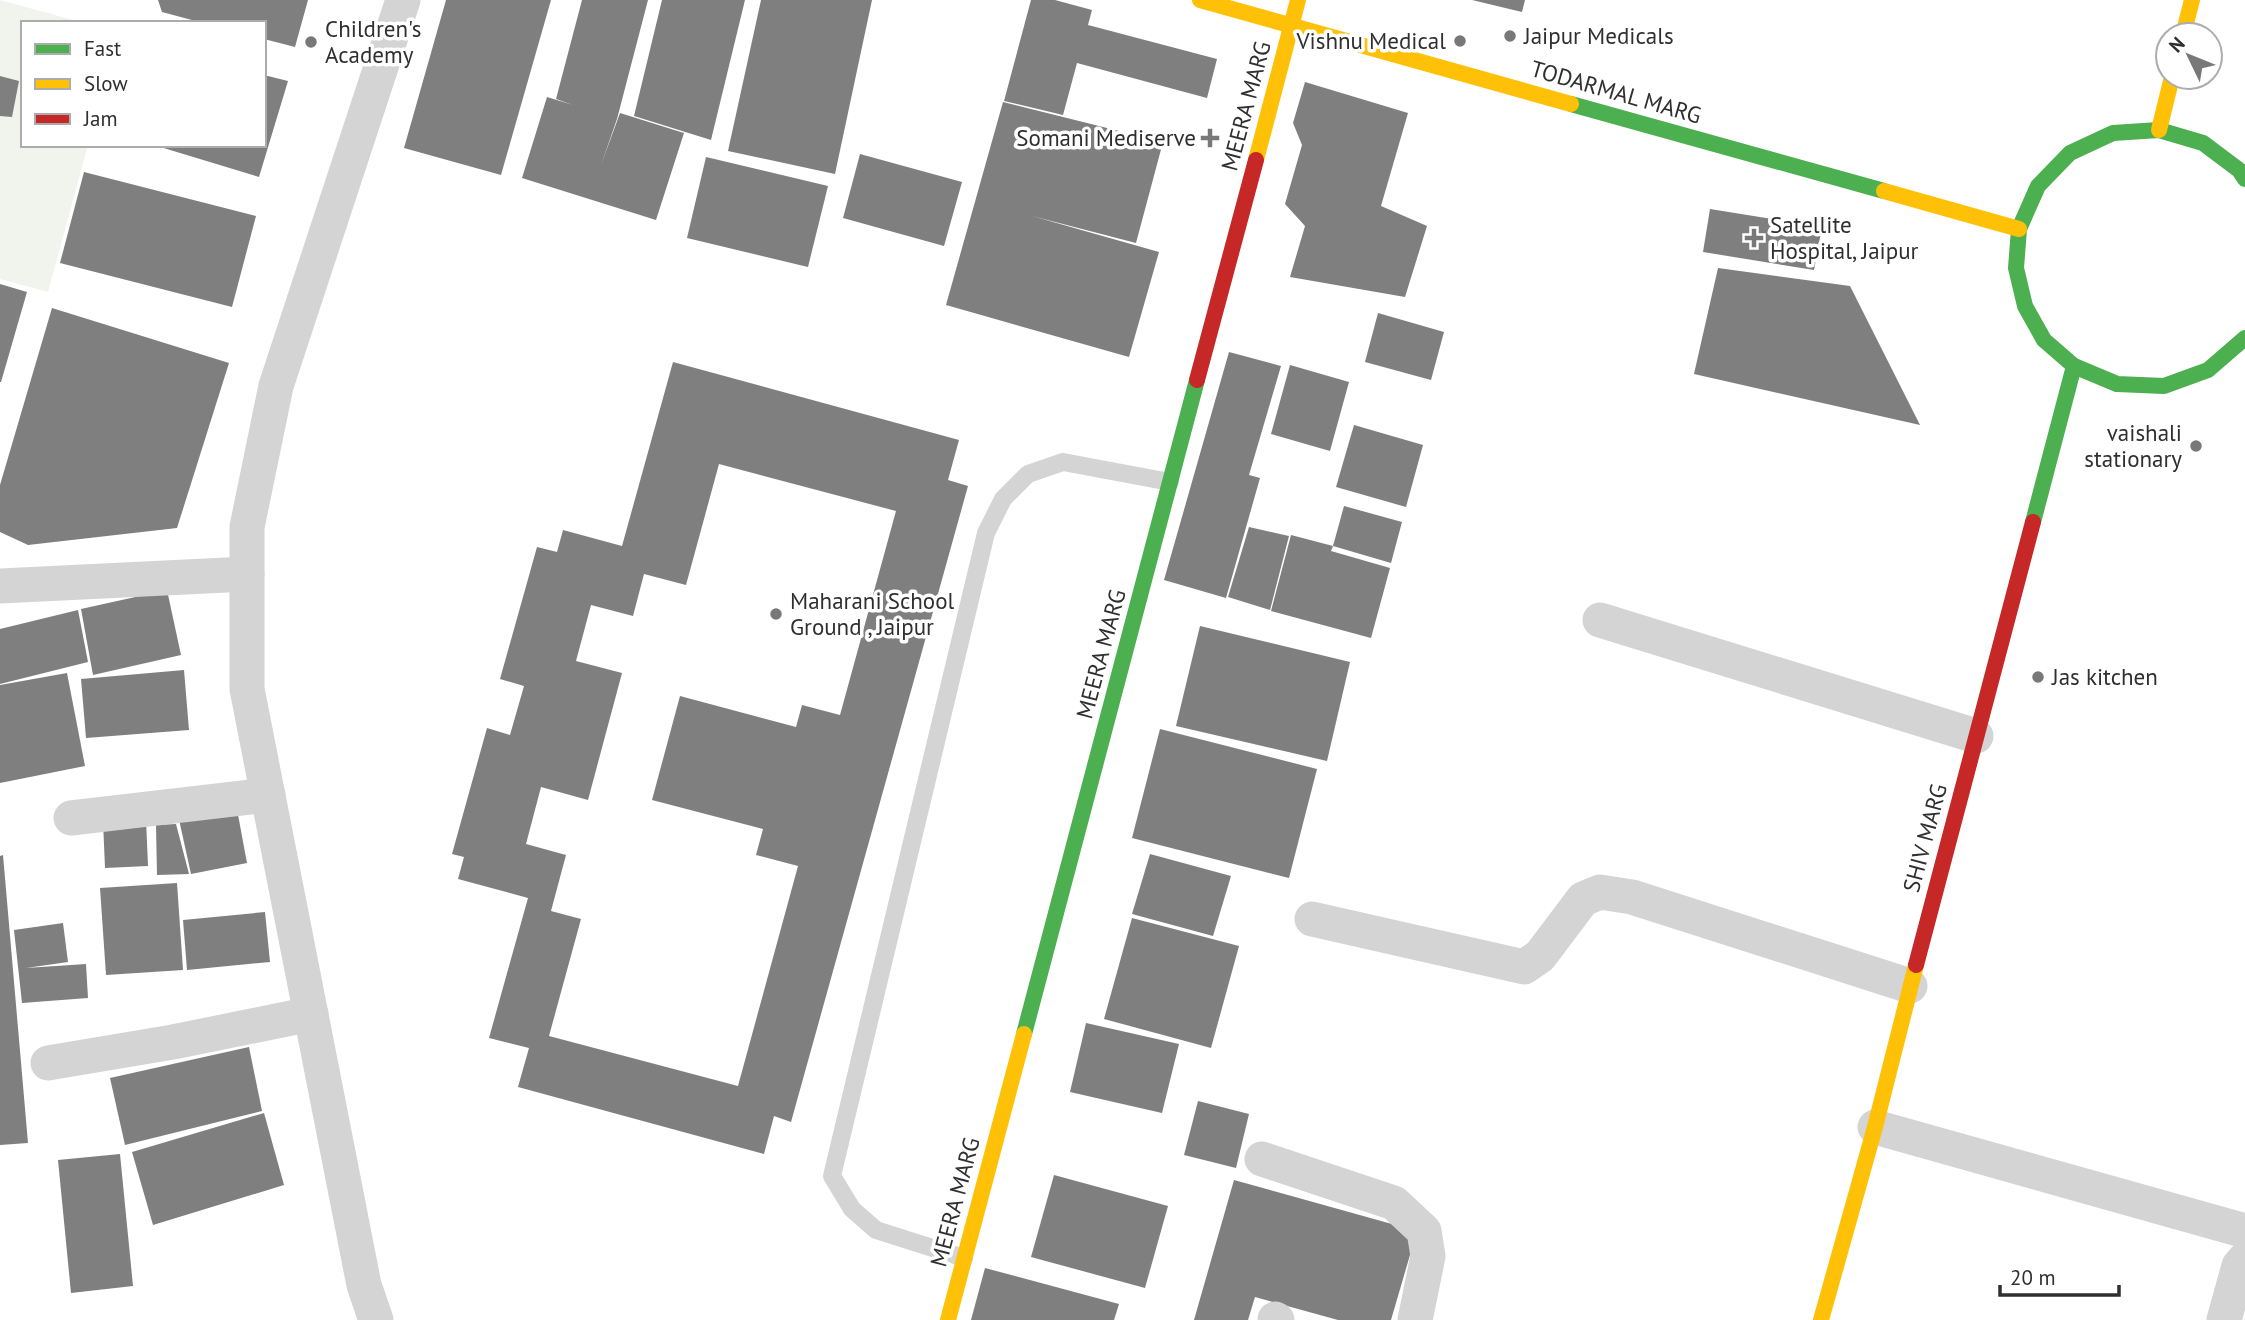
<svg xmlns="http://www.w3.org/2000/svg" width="2245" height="1320" viewBox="0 0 2245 1320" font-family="'PT Sans',sans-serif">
<rect width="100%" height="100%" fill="#fff"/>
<path fill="#f1f4ed" d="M0,0L84,23H23V145H88L48,292L0,279Z"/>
<g fill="#7f7f7f" fill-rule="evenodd">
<path d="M158,0H308L295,47L264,39V23H203L162,12Z"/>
<path d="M446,0H551L501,175L404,148Z"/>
<path d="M582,0H648L617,119L601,165L620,113L684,133L656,220L522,178L547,97L573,105L556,99Z"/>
<path d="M662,0H745L711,140L634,116Z"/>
<path d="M761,0H872L835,174L728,151Z"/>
<path d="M1031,0H1055L1092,10L1088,25L1217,59L1207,98L1077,63L1063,115L1004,101Z"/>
<path d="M1472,0H1525L1522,12Z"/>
<path d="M264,75L288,81L259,177L157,146L264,145Z"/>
<path d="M0,76L19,81L12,117L0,116Z"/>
<path d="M1305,82L1408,113L1381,206L1427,226L1405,297L1290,277L1305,226L1285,204L1302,145L1293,123Z"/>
<path d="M1003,102L1163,142L1136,243L1032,216L1159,252L1129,357L946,305Z"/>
<path d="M860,154L962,182L944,246L843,218Z"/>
<path d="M706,157L828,186L808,267L687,238Z"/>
<path d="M84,172L256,216L232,307L60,263Z"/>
<path d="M1710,209L1822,227L1814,270L1703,252Z"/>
<path d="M1718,268L1850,286L1920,425L1694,374Z"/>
<path d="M0,284L27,292L1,382H0Z"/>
<path d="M52,308L229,363L177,528L28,545L0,532V485Z"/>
<path d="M1378,313L1444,332L1431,380L1365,362Z"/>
<path d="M1229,352L1281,366L1249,475L1260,478L1226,598L1164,580Z"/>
<path d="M673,362L959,440L948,480L968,486L791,1122L774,1116L764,1154L518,1087L529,1048L489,1038L528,898L458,879L464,857L452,854L487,728L510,735L524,686L500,679L537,547L557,552L563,530L622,546ZM719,464L896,511L840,715L802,705L796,727L680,696L652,800L763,829L756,855L798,866L738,1086L549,1036L581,919L551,911L566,855L526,844L541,787L588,800L622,673L576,661L591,605L633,616L644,574L686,585Z"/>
<path d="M1290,365L1349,382L1330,451L1271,434Z"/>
<path d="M1354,425L1423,445L1406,507L1336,487Z"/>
<path d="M1344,506L1402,522L1391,563L1333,546Z"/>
<path d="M1249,527L1289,536L1270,610L1228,597Z"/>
<path d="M1291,535L1333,546L1331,551L1390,568L1371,638L1271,611Z"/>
<path d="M167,590L181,655L93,675L81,609Z"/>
<path d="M78,610L88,662L0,684V629Z"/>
<path d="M1200,626L1350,662L1327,761L1176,726Z"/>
<path d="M184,670L189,730L86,738L81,679Z"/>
<path d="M67,673L85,766L0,783V685Z"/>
<path d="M1160,729L1317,769L1289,878L1132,838Z"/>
<path d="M236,804L247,863L191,874L178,815Z"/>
<path d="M146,819L148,866L105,868L103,821Z"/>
<path d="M176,824L189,874L157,875L156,825Z"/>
<path d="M1150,854L1231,876L1213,936L1132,914Z"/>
<path d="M3,855L28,1143L0,1145V856Z"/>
<path d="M177,883L183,970L106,975L100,888Z"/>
<path d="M265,912L270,962L187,970L183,920Z"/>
<path d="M1132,918L1239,946L1211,1048L1104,1019Z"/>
<path d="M63,923L68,962L26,968L86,964L88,998L22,1003L14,930Z"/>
<path d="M1086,1023L1179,1044L1162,1113L1070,1092Z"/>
<path d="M249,1047L262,1111L125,1145L110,1078Z"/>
<path d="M1198,1101L1249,1114L1236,1168L1184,1155Z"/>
<path d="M264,1113L284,1185L153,1225L132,1152Z"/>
<path d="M120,1154L133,1286L71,1293L58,1160Z"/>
<path d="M1054,1175L1168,1206L1145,1288L1031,1257Z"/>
<path d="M1234,1180L1417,1231L1391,1320H1338L1255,1297L1248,1320H1194Z"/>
<path d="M985,1268L1119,1304L1114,1320H971Z"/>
</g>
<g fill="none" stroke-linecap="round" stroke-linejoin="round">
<path stroke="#d4d4d4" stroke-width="18" d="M964,1258L876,1230L852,1209L832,1176L986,533L1003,499L1028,474L1063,462L1170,482"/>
<g stroke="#d4d4d4" stroke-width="35">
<path d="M0,586L247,574"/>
<path d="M1600,620L1976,736"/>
<path d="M71,818L268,795"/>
<path d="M1312,919L1524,967L1540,956L1583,899L1600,892L1632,897L1910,986"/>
<path d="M48,1063L173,1042L311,1014"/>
<path d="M1875,1127L2245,1231"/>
<path d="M1262,1159L1394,1203L1424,1231L1428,1256L1415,1320"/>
<path d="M1275,1319L1277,1320"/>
<path d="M376,1320L364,1285L247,689V527L276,386L403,0"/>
<path d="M2224,1320L2239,1266L2245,1259"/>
</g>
<g stroke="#4caf50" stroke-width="16">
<path d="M1571,104L1884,191"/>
<path d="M2245,179L2239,170L2203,143L2159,130L2113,133L2070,153L2038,186L2019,229L2016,268L2025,306L2044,340L2074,366L2117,384L2164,386L2208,370L2245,338"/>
<path d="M2033,522L2074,366"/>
<path d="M1024,1034L1197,380"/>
</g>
<g stroke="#ffc107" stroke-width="16">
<path d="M1200,0L1571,104"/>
<path d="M2183,35L2192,0"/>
<path d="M2159,130L2172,77"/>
<path d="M1256,160L1298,0"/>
<path d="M1884,191L2019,229"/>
<path d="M948,1320L1024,1034"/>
<path d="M1821,1320L1875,1127L1916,965"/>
</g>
<g stroke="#c62828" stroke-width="16">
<path d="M1197,380L1256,160"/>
<path d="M1916,965L2033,522"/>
</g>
</g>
<g fill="#787878" stroke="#fff" stroke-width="2.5">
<circle cx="1510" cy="36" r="7"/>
<circle cx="1460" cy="41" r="7"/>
<circle cx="311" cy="42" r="7"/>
<path d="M1206.5 127.5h7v7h7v7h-7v7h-7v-7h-7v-7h7z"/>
<path d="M1750.5 227.5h7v7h7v7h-7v7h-7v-7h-7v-7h7z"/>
<circle cx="2196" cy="446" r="7"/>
<circle cx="776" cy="614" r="7"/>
<circle cx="2038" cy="677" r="7"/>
</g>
<g text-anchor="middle" stroke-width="7" stroke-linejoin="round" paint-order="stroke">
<g font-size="23" fill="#2f2f2f" stroke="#fff" text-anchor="start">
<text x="325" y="37">Children's<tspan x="325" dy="26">Academy</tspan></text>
<text x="1524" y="44">Jaipur Medicals</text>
<text x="1446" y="49" text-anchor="end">Vishnu Medical</text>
<text x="1196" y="146" text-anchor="end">Somani Mediserve</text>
<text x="1770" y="233">Satellite<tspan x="1770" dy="26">Hospital, Jaipur</tspan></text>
<text x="2182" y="441" text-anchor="end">vaishali<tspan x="2182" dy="26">stationary</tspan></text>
<text x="790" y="609">Maharani School<tspan x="790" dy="26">Ground , Jaipur</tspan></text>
<text x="2052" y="685">Jas kitchen</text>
</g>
<g font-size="23" fill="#2f2f2f" stroke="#fff">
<text transform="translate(1616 92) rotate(16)" y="8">TODARMAL MARG</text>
<text transform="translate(1246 106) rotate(-75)" y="8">MEERA MARG</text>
<text transform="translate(1101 654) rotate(-75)" y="8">MEERA MARG</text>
<text transform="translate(1925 838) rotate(-75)" y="8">SHIV MARG</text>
<text transform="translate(955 1202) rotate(-75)" y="8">MEERA MARG</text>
</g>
</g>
<rect x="21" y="21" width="245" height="126" fill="#ffffff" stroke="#acacac" stroke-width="2"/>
<rect x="35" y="44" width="35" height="10" fill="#4caf50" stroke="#acacac" stroke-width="2"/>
<text x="84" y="56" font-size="21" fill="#2f2f2f">Fast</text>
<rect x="35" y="79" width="35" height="10" fill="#ffc107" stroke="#acacac" stroke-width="2"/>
<text x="84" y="91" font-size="21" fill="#2f2f2f">Slow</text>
<rect x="35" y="114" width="35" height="10" fill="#c62828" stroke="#acacac" stroke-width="2"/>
<text x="84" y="126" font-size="21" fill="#2f2f2f">Jam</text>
<g transform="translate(2189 56) rotate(313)"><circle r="33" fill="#ffffff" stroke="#acacac" stroke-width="2"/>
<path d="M0-5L12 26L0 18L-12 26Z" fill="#787878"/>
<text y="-10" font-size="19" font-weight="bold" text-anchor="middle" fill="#2f2f2f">N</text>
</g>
<path d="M2000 1285v10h119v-10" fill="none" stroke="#2f2f2f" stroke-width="3.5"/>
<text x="2010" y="1285" font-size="21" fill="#2f2f2f" stroke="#ffffff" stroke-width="5" paint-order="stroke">20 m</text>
</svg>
